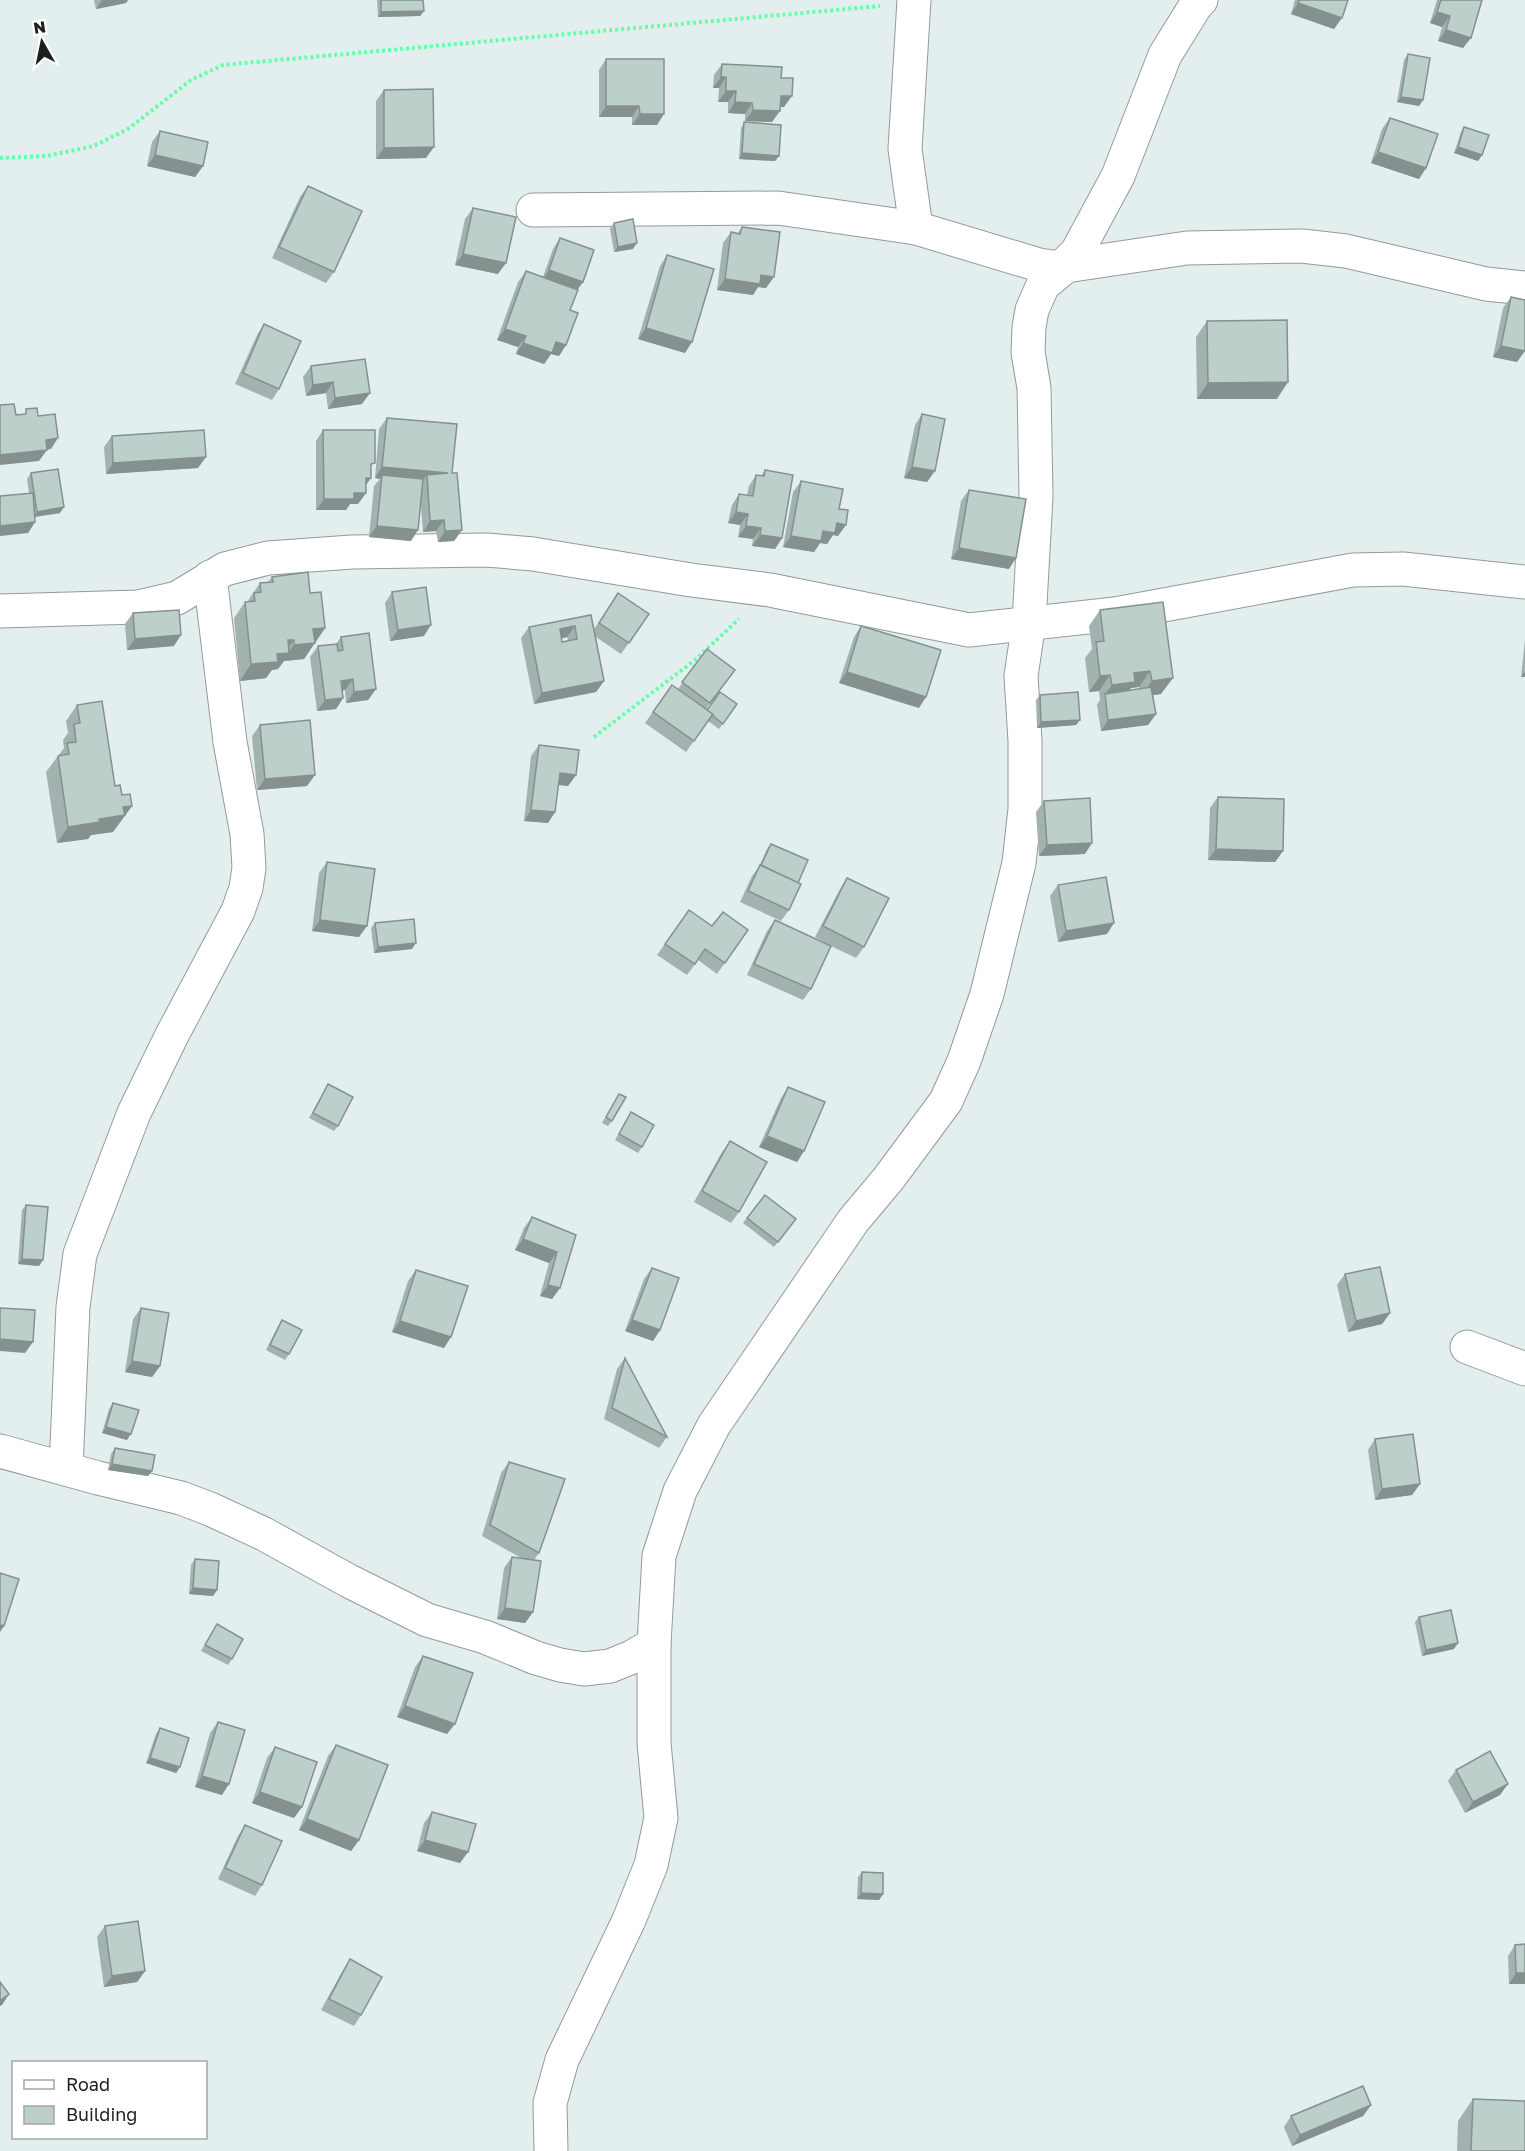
<svg xmlns="http://www.w3.org/2000/svg" width="1525" height="2151" viewBox="0 0 1525 2151" font-family="'Golos Text',sans-serif">
<rect width="100%" height="100%" fill="#e3efef"/>
<g fill="none" stroke-linecap="round" stroke-linejoin="round">
<defs>
<g id="minor">
<path d="M914,0L905,149L916,228"/>
<path d="M533,210L778,208L916,228L1039,265L1061,268L1077,252L1118,176L1165,55L1196,5L1201,0"/>
<path d="M0,611L138,607L177,598L225,569L268,558L352,552L487,550L533,554L691,580L770,590L969,630L1115,614L1353,570L1403,569L1525,582"/>
<path d="M1467,1347L1525,1369"/>
<path d="M0,1451L98,1478L181,1498L210,1509L264,1534L349,1581L427,1620L485,1637L536,1658L560,1665L584,1669L610,1666L632,1657L654,1644"/>
<path d="M66,1469L73,1307L80,1254L134,1113L172,1035L238,911L246,888L249,868L247,834L230,742L210,577"/>
<path d="M551,2151L550,2103L562,2060L629,1920L651,1865L661,1818L654,1743V1644L659,1556L680,1491L714,1425L853,1221L889,1178L946,1101L964,1061L987,994L1019,863L1025,809V741L1021,676L1029,622L1036,497L1034,388L1028,352L1029,327L1032,310L1043,285L1066,266L1187,248L1302,246L1346,251L1486,284L1525,288"/>
</g>
</defs>
<use href="#minor" stroke="#989898" stroke-width="35"/>
<g stroke="#64ffa7" stroke-width="4" stroke-dasharray="3 3" stroke-linecap="butt">
<path d="M0,158L47,156L94,146L128,129L191,80L223,65L880,6"/>
<path d="M594,737L695,660L739,619"/>
</g>
<use href="#minor" stroke="#fff" stroke-width="33"/>
</g>
<g fill="#a2b2af" fill-rule="evenodd">
<path d="M94,0H128L126,3L96,9Z"/>
<path d="M377,0H423L424,11L420,16L378,17Z"/>
<path d="M1295,0H1348L1334,29L1291,14Z"/>
<path d="M1437,0H1482L1463,48L1438,41L1442,27L1430,23Z"/>
<path d="M1408,54L1423,100L1419,106L1397,102L1404,60Z"/>
<path d="M606,59L657,125H632V117H599V70Z"/>
<path d="M722,64L781,78L784,107H780L772,122L745,121V114L728,113V102H718L719,88H713L714,75Z"/>
<path d="M384,90L426,158L376,159V101Z"/>
<path d="M1390,118L1426,168L1419,179L1371,163L1382,129Z"/>
<path d="M744,122L779,156L775,161L739,159L741,128Z"/>
<path d="M1464,127L1482,155L1478,161L1454,153L1461,132Z"/>
<path d="M160,131L203,166L195,177L147,166L152,142Z"/>
<path d="M308,186L334,272L326,283L272,258L300,197Z"/>
<path d="M473,208L498,274L455,265L465,219Z"/>
<path d="M614,223L633,249L614,252L610,228Z"/>
<path d="M742,227L766,288L758,287L753,295L717,290L723,243L731,232L738,233Z"/>
<path d="M560,238L583,282L577,290L570,310L566,345L559,356L551,354L544,364L516,354L518,347L497,340L518,282L526,271L543,277L553,249Z"/>
<path d="M667,255L685,353L638,339L660,266Z"/>
<path d="M1511,297L1517,362L1493,357L1503,308Z"/>
<path d="M1207,321L1277,399H1197L1196,337Z"/>
<path d="M264,324L279,389L272,400L235,384L257,335Z"/>
<path d="M365,359L362,404L328,409L326,393L306,396L303,377L311,366Z"/>
<path d="M922,414L927,482L904,478L915,425Z"/>
<path d="M387,418L452,473L462,530L454,541L438,542L436,531L423,532L421,506L411,541L369,537L374,486L380,479L375,478L379,429Z"/>
<path d="M323,430L371,469V478L366,485V493L358,504H350L346,510H316V441Z"/>
<path d="M112,436L198,468L106,474L104,447Z"/>
<path d="M765,470L782,538L775,549L752,546L753,539L738,537L740,525L728,523L732,505L739,494L747,495L749,486L756,475L761,476Z"/>
<path d="M31,473L60,513L35,517V522L28,533L29,493L27,479Z"/>
<path d="M801,481L839,509L838,536L833,535L827,544L820,543L814,552L783,547L793,492Z"/>
<path d="M969,490L1009,569L951,559L961,501Z"/>
<path d="M272,577L310,593L325,628L304,659L284,661L278,669L272,670L266,678L240,681L234,618L245,602H248L249,599L260,583H267Z"/>
<path d="M392,592L424,636L390,641L385,603Z"/>
<path d="M618,593L649,614L621,654L596,637L604,681L596,692L534,704L521,638L529,627L591,615L594,629ZM567,637L568,641L562,642L561,639Z"/>
<path d="M1163,602L1161,694L1153,695L1156,714L1148,725L1101,731L1097,705L1100,700L1099,691L1089,692L1085,658L1092,649L1089,626L1100,610ZM1139,687V689L1129,690L1131,688Z"/>
<path d="M133,613L174,646L127,650L125,624Z"/>
<path d="M861,626L919,708L839,683L854,637Z"/>
<path d="M341,637L376,689L368,700L346,703L345,690L342,691L343,698L336,709L317,711L310,657L318,646L336,644Z"/>
<path d="M1525,639V677H1521Z"/>
<path d="M707,649L735,670L706,709L707,710L737,704L719,729L708,721L686,752L645,723L672,685L678,689Z"/>
<path d="M1040,695L1080,720L1076,725L1037,728L1036,700Z"/>
<path d="M77,705L115,786L122,795L132,806L113,832L91,835L88,839L57,843L46,772L64,748L63,740L68,733L66,721Z"/>
<path d="M260,725L307,786L257,790L252,736Z"/>
<path d="M539,745L576,775L568,786L558,785L555,812L548,823L524,821L531,756Z"/>
<path d="M1218,797L1283,851L1275,862L1208,860L1210,808Z"/>
<path d="M1044,801L1085,854L1039,856L1036,812Z"/>
<path d="M771,844L798,883L789,910L781,921L740,902L752,876L759,867L767,849Z"/>
<path d="M327,862L359,937L312,931L319,873Z"/>
<path d="M847,878L864,947L856,958L831,946L811,989L803,1000L747,975L767,931L775,920L828,944L815,937L840,889Z"/>
<path d="M1058,885L1107,934L1058,942L1050,896Z"/>
<path d="M689,910L712,926L748,930L717,974L698,960L687,975L657,955Z"/>
<path d="M375,923L412,949L374,953L371,928Z"/>
<path d="M328,1084L338,1126L334,1131L309,1118Z"/>
<path d="M788,1087L804,1151L797,1162L759,1147L781,1098Z"/>
<path d="M619,1094L612,1121L608,1126L602,1123Z"/>
<path d="M631,1112L642,1147L638,1153L615,1140Z"/>
<path d="M730,1141L739,1212L731,1223L694,1202L722,1152Z"/>
<path d="M26,1205L39,1266L18,1264L22,1210Z"/>
<path d="M532,1217L576,1235L560,1288L552,1299L540,1296L549,1263L515,1250L524,1228Z"/>
<path d="M747,1218L796,1219L774,1247L743,1223Z"/>
<path d="M652,1268L660,1330L653,1341L625,1331L644,1279Z"/>
<path d="M416,1270L444,1348L392,1332L408,1281Z"/>
<path d="M1345,1274L1390,1313L1382,1324L1348,1332L1337,1285Z"/>
<path d="M141,1308L160,1366L152,1377L125,1372L133,1319Z"/>
<path d="M282,1320L289,1354L285,1360L266,1350L278,1326Z"/>
<path d="M625,1358L667,1437L659,1448L604,1419L617,1369Z"/>
<path d="M113,1403L127,1440L102,1433L109,1409Z"/>
<path d="M1375,1439L1420,1484L1412,1495L1375,1500L1368,1450Z"/>
<path d="M115,1448L152,1471L148,1476L108,1470L111,1454Z"/>
<path d="M509,1462L539,1553L534,1560L533,1612L525,1623L497,1619L504,1568L512,1557L523,1559L482,1536L501,1473Z"/>
<path d="M195,1559L217,1590L213,1596L189,1594L191,1565Z"/>
<path d="M1419,1617L1454,1649L1422,1656L1415,1622Z"/>
<path d="M217,1624L232,1659L228,1665L201,1651Z"/>
<path d="M423,1656L447,1734L397,1717L415,1667Z"/>
<path d="M218,1722L222,1795L195,1787L210,1733Z"/>
<path d="M160,1728L180,1767L176,1773L146,1763L156,1734Z"/>
<path d="M336,1745L359,1840L351,1851L299,1830L328,1756Z"/>
<path d="M275,1747L294,1818L252,1803L267,1758Z"/>
<path d="M1456,1770L1500,1795L1465,1813L1448,1781Z"/>
<path d="M432,1812L460,1863L417,1851L424,1823Z"/>
<path d="M245,1825L262,1885L255,1896L218,1879L238,1836Z"/>
<path d="M862,1872L883,1894L879,1900L857,1899L858,1877Z"/>
<path d="M105,1926L145,1971L137,1982L104,1987L97,1937Z"/>
<path d="M1515,1945L1525,1984H1509L1508,1956Z"/>
<path d="M350,1959L361,2015L354,2026L321,2010L343,1970Z"/>
<path d="M1473,2099L1525,2151H1457L1458,2121Z"/>
<path d="M1371,2105L1363,2116L1292,2146L1284,2127L1291,2116Z"/>
</g>
<g fill="#84918e">
<path d="M102,0H128L126,3L96,9Z"/>
<path d="M1298,3L1342,18L1334,29L1291,14Z"/>
<path d="M424,11L420,16L378,17L381,12Z"/>
<path d="M1437,12L1450,16L1442,27L1430,23Z"/>
<path d="M1446,30L1471,38L1463,48L1438,41Z"/>
<path d="M721,77H726L719,88H713Z"/>
<path d="M726,91H736L728,102H718Z"/>
<path d="M781,96H792L784,107H773Z"/>
<path d="M1401,97L1423,100L1419,106L1397,102Z"/>
<path d="M735,102L752,103L745,114L728,113Z"/>
<path d="M606,106H639L632,117H599Z"/>
<path d="M753,110L780,111L772,122L745,121Z"/>
<path d="M640,114H664L657,125H632Z"/>
<path d="M434,147L426,158L376,159L384,148Z"/>
<path d="M1458,147L1482,155L1478,161L1454,153Z"/>
<path d="M1378,152L1426,168L1419,179L1371,163Z"/>
<path d="M742,153L779,156L775,161L739,159Z"/>
<path d="M155,155L203,166L195,177L147,166Z"/>
<path d="M637,243L633,249L614,252L618,247Z"/>
<path d="M463,254L506,263L498,274L455,265Z"/>
<path d="M549,270L583,282L575,293L542,281Z"/>
<path d="M761,275L774,277L766,288L758,287L753,295L717,290L725,279Z"/>
<path d="M646,328L692,342L685,353L638,339Z"/>
<path d="M505,329L526,336L518,347L497,340Z"/>
<path d="M556,342L566,345L559,356L551,354L544,364L516,354L523,343Z"/>
<path d="M1501,346L1525,351L1517,362L1493,357Z"/>
<path d="M333,382L326,393L306,396L313,385Z"/>
<path d="M1288,382L1277,399H1197L1208,383Z"/>
<path d="M370,393L362,404L328,409L335,398Z"/>
<path d="M58,438L51,449L38,451L46,440Z"/>
<path d="M47,450L39,461L0,465V455Z"/>
<path d="M206,457L198,468L106,474L113,463Z"/>
<path d="M382,467L448,473L427,475L422,482L382,475L380,479L375,478Z"/>
<path d="M912,467L935,471L927,482L904,478Z"/>
<path d="M366,478H371L363,489Z"/>
<path d="M354,493H366L358,504H350L346,510H316L324,499Z"/>
<path d="M64,507L60,513L33,517L37,512Z"/>
<path d="M736,512L748,514L740,525L728,523Z"/>
<path d="M444,520L436,531L423,532L430,521Z"/>
<path d="M35,522L28,533L0,536V526Z"/>
<path d="M837,523L846,525L838,536L833,535L827,544L820,543L814,552L783,547L791,536L823,531Z"/>
<path d="M377,526L418,530L411,541L369,537Z"/>
<path d="M746,526L761,528L753,539L738,537Z"/>
<path d="M462,530L454,541L438,542L445,531Z"/>
<path d="M760,535L782,538L775,549L752,546Z"/>
<path d="M959,548L1016,558L1009,569L951,559Z"/>
<path d="M431,625L424,636L390,641L398,630Z"/>
<path d="M575,626L567,637L552,640L560,629Z"/>
<path d="M325,628L304,659L284,661L278,669L272,670L266,678L240,681L251,664L288,640H294L284,654L288,653L294,645L313,629Z"/>
<path d="M181,635L174,646L127,650L135,639Z"/>
<path d="M1150,671L1139,687L1131,688L1124,698L1105,694L1112,685L1134,673Z"/>
<path d="M1525,671V677H1521Z"/>
<path d="M847,672L926,697L919,708L839,683Z"/>
<path d="M1110,675L1099,691L1089,692L1100,676Z"/>
<path d="M1173,678L1161,694L1140,697L1152,681Z"/>
<path d="M353,679L345,690L333,692L341,681Z"/>
<path d="M604,681L596,692L534,704L542,693Z"/>
<path d="M376,689L368,700L346,703L354,692Z"/>
<path d="M343,698L336,709L317,711L325,700Z"/>
<path d="M1156,714L1148,725L1101,731L1108,720Z"/>
<path d="M1080,720L1076,725L1037,728L1041,722Z"/>
<path d="M560,773L576,775L568,786L552,784Z"/>
<path d="M315,775L307,786L257,790L265,779Z"/>
<path d="M132,806L113,832L91,835L88,839L57,843L68,827L99,819L123,807Z"/>
<path d="M531,810L555,812L548,823L524,821Z"/>
<path d="M1092,843L1085,854L1039,856L1047,845Z"/>
<path d="M1216,849L1283,851L1275,862L1208,860Z"/>
<path d="M320,920L367,926L359,937L312,931Z"/>
<path d="M1114,923L1107,934L1058,942L1066,931Z"/>
<path d="M416,943L412,949L374,953L378,947Z"/>
<path d="M767,1136L804,1151L797,1162L759,1147Z"/>
<path d="M523,1239L557,1252L549,1263L515,1250Z"/>
<path d="M22,1259L43,1260L39,1266L18,1264Z"/>
<path d="M548,1285L560,1288L552,1299L540,1296Z"/>
<path d="M1390,1313L1382,1324L1348,1332L1356,1321Z"/>
<path d="M632,1320L660,1330L653,1341L625,1331Z"/>
<path d="M400,1321L451,1337L444,1348L392,1332Z"/>
<path d="M0,1339L33,1342L25,1353L0,1351Z"/>
<path d="M132,1361L160,1366L152,1377L125,1372Z"/>
<path d="M106,1427L131,1434L127,1440L102,1433Z"/>
<path d="M112,1464L152,1471L148,1476L108,1470Z"/>
<path d="M1420,1484L1412,1495L1375,1500L1382,1489Z"/>
<path d="M193,1588L217,1590L213,1596L189,1594Z"/>
<path d="M505,1608L533,1612L525,1623L497,1619Z"/>
<path d="M0,1625L4,1626L0,1632Z"/>
<path d="M1458,1643L1454,1649L1422,1656L1426,1650Z"/>
<path d="M405,1706L455,1724L447,1734L397,1717Z"/>
<path d="M150,1758L180,1767L176,1773L146,1763Z"/>
<path d="M202,1776L229,1784L222,1795L195,1787Z"/>
<path d="M1508,1784L1500,1795L1465,1813L1473,1802Z"/>
<path d="M260,1792L302,1807L294,1818L252,1803Z"/>
<path d="M307,1819L359,1840L351,1851L299,1830Z"/>
<path d="M425,1840L468,1852L460,1863L417,1851Z"/>
<path d="M861,1893L883,1894L879,1900L857,1899Z"/>
<path d="M145,1971L137,1982L104,1987L112,1976Z"/>
<path d="M1516,1973H1525V1984H1509Z"/>
<path d="M9,1994L2,2005L0,2006V2001Z"/>
<path d="M1371,2105L1363,2116L1292,2146L1300,2135Z"/>
</g>
<g fill="#bccfcb" stroke="#84918e" stroke-width="1.5" fill-rule="evenodd">
<path d="M381,0H423L424,11L381,12Z"/>
<path d="M1299,0H1348L1342,18L1298,3Z"/>
<path d="M1441,0H1482L1471,38L1446,30L1450,16L1437,12Z"/>
<path d="M1408,54L1430,58L1423,100L1401,97Z"/>
<path d="M606,59H664V114H640L639,106H606Z"/>
<path d="M722,64L782,67L781,78H793L792,96H781L780,111L753,110L752,103L735,102L736,91H726V77H721Z"/>
<path d="M433,89L434,147L384,148V90Z"/>
<path d="M1390,118L1438,134L1426,168L1378,152Z"/>
<path d="M744,122L781,125L779,156L742,153Z"/>
<path d="M1464,127L1489,135L1482,155L1458,147Z"/>
<path d="M160,131L208,142L203,166L155,155Z"/>
<path d="M308,186L362,211L334,272L279,247Z"/>
<path d="M473,208L516,217L506,263L463,254Z"/>
<path d="M633,219L637,243L618,247L614,223Z"/>
<path d="M742,227L780,232L774,277L761,275L760,284L725,279L731,232L740,234Z"/>
<path d="M560,238L594,250L583,282L549,270Z"/>
<path d="M667,255L714,269L692,342L646,328Z"/>
<path d="M526,271L578,290L570,310L578,313L566,345L556,342L552,353L523,343L526,336L505,329Z"/>
<path d="M1511,297L1525,300V351L1501,346Z"/>
<path d="M1287,320L1288,382L1208,383L1207,321Z"/>
<path d="M264,324L301,341L279,389L243,373Z"/>
<path d="M365,359L370,393L335,398L333,382L313,385L311,366Z"/>
<path d="M14,404L16,415L26,414V409L37,408L38,416L55,414L58,438L46,440L47,450L0,455V405Z"/>
<path d="M922,414L945,419L935,471L912,467Z"/>
<path d="M387,418L457,424L452,473H457L462,530L445,531L444,520L430,521L427,475L448,473L382,467Z"/>
<path d="M204,430L206,457L113,463L112,436Z"/>
<path d="M323,430H375V463L371,464V478H366V493H354V499H324Z"/>
<path d="M58,469L64,507L37,512L31,473Z"/>
<path d="M765,470L793,475L782,538L760,535L761,528L746,526L748,514L736,512L739,494L753,496L756,475L764,476Z"/>
<path d="M382,475L423,479L418,530L377,526Z"/>
<path d="M801,481L843,489L839,509L848,510L846,525L837,523L835,533L823,531L821,541L791,536Z"/>
<path d="M969,490L1026,499L1016,558L959,548Z"/>
<path d="M33,493L35,522L0,526V496Z"/>
<path d="M308,572L310,593L321,592L325,628L313,629L315,643L294,645V640H288L289,653L277,654L278,662L251,664L245,602L255,601L254,593L261,592L260,583L273,582L272,577Z"/>
<path d="M426,587L431,625L398,630L392,592Z"/>
<path d="M618,593L649,614L629,643L599,623Z"/>
<path d="M1163,602L1173,678L1152,681L1150,671L1134,673L1135,682L1112,685L1110,675L1100,676L1096,642L1104,641L1100,610Z"/>
<path d="M179,610L181,635L135,639L133,613Z"/>
<path d="M591,615L604,681L542,693L529,627ZM575,626L577,639L562,642L560,629Z"/>
<path d="M861,626L941,650L926,697L847,672Z"/>
<path d="M369,633L376,689L354,692L353,679L341,681L343,698L325,700L318,646L337,644L338,651L343,650L341,637Z"/>
<path d="M707,649L735,670L710,703L682,682Z"/>
<path d="M672,685L713,714L694,741L653,712Z"/>
<path d="M1151,687L1156,714L1108,720L1105,694Z"/>
<path d="M720,692L737,704L723,724L712,715L713,714L707,710Z"/>
<path d="M1078,692L1080,720L1041,722L1040,695Z"/>
<path d="M102,701L115,786L120,785L122,795L130,794L132,806L123,807L125,815L99,819L100,822L68,827L58,756L69,754L67,743L76,742L74,724L80,723L77,705Z"/>
<path d="M310,720L315,775L265,779L260,725Z"/>
<path d="M539,745L579,750L576,775L560,773L555,812L531,810Z"/>
<path d="M1218,797L1284,799L1283,851L1216,849Z"/>
<path d="M1090,798L1092,843L1047,845L1044,801Z"/>
<path d="M771,844L808,860L798,883L761,865Z"/>
<path d="M327,862L375,869L367,926L320,920Z"/>
<path d="M760,865L801,884L789,910L748,891Z"/>
<path d="M1106,877L1114,923L1066,931L1058,885Z"/>
<path d="M847,878L889,898L864,947L823,926Z"/>
<path d="M689,910L712,926L723,912L748,930L725,963L705,949L695,964L665,944Z"/>
<path d="M414,919L416,943L378,947L375,923Z"/>
<path d="M775,920L831,946L811,989L754,964Z"/>
<path d="M328,1084L353,1097L338,1126L313,1113Z"/>
<path d="M788,1087L825,1102L804,1151L767,1136Z"/>
<path d="M619,1094L626,1097L612,1121L606,1117Z"/>
<path d="M631,1112L654,1125L642,1147L619,1134Z"/>
<path d="M730,1141L767,1162L739,1212L702,1191Z"/>
<path d="M765,1195L796,1219L778,1242L747,1218Z"/>
<path d="M26,1205L48,1207L43,1260L22,1259Z"/>
<path d="M532,1217L576,1235L560,1288L548,1285L557,1252L523,1239Z"/>
<path d="M1380,1267L1390,1313L1356,1321L1345,1274Z"/>
<path d="M652,1268L679,1278L660,1330L632,1320Z"/>
<path d="M416,1270L468,1286L451,1337L400,1321Z"/>
<path d="M0,1308L35,1310L33,1342L0,1339Z"/>
<path d="M141,1308L169,1313L160,1366L132,1361Z"/>
<path d="M282,1320L302,1330L289,1354L270,1345Z"/>
<path d="M625,1358L667,1437L612,1408Z"/>
<path d="M113,1403L139,1410L131,1434L106,1427Z"/>
<path d="M1413,1434L1420,1484L1382,1489L1375,1439Z"/>
<path d="M115,1448L155,1455L152,1471L112,1464Z"/>
<path d="M509,1462L565,1479L539,1553L490,1525Z"/>
<path d="M512,1557L541,1561L533,1612L505,1608Z"/>
<path d="M195,1559L219,1561L217,1590L193,1588Z"/>
<path d="M0,1573L19,1579L4,1626L0,1625Z"/>
<path d="M1451,1610L1458,1643L1426,1650L1419,1617Z"/>
<path d="M217,1624L243,1639L232,1659L205,1645Z"/>
<path d="M423,1656L473,1673L455,1724L405,1706Z"/>
<path d="M218,1722L245,1730L229,1784L202,1776Z"/>
<path d="M160,1728L189,1738L180,1767L150,1758Z"/>
<path d="M336,1745L388,1765L359,1840L307,1819Z"/>
<path d="M275,1747L317,1762L302,1807L260,1792Z"/>
<path d="M1490,1751L1508,1784L1473,1802L1456,1770Z"/>
<path d="M432,1812L476,1824L468,1852L425,1840Z"/>
<path d="M245,1825L282,1841L262,1885L225,1868Z"/>
<path d="M862,1872L883,1873V1894L861,1893Z"/>
<path d="M138,1921L145,1971L112,1976L105,1926Z"/>
<path d="M1525,1944V1973H1516L1515,1945Z"/>
<path d="M350,1959L382,1977L361,2015L329,1999Z"/>
<path d="M0,1982L9,1994L0,2001Z"/>
<path d="M1363,2086L1371,2105L1300,2135L1291,2116Z"/>
<path d="M1473,2099L1525,2101V2151H1471Z"/>
</g>
<rect x="12" y="2061" width="195" height="78" fill="#ffffff" stroke="#a5a5a5" stroke-width="1.5"/>
<rect x="24" y="2080" width="30" height="9" fill="#ffffff" stroke="#a5a5a5" stroke-width="1.5"/>
<text x="66" y="2091" font-size="18" fill="#1e1e1e">Road</text>
<rect x="24" y="2106" width="30" height="18" fill="#bccfcb" stroke="#a5a5a5" stroke-width="1.5"/>
<text x="66" y="2121" font-size="18" fill="#1e1e1e">Building</text>
<g transform="translate(42 42) rotate(351)" stroke="#ffffff" stroke-width="4.5" paint-order="stroke">
<path d="M0-4.5L10 22L0 15L-10 22Z" fill="#1e1e1e"/>
<text y="-9" font-size="16" font-weight="bold" text-anchor="middle" fill="#1e1e1e">N</text>
</g>
</svg>
